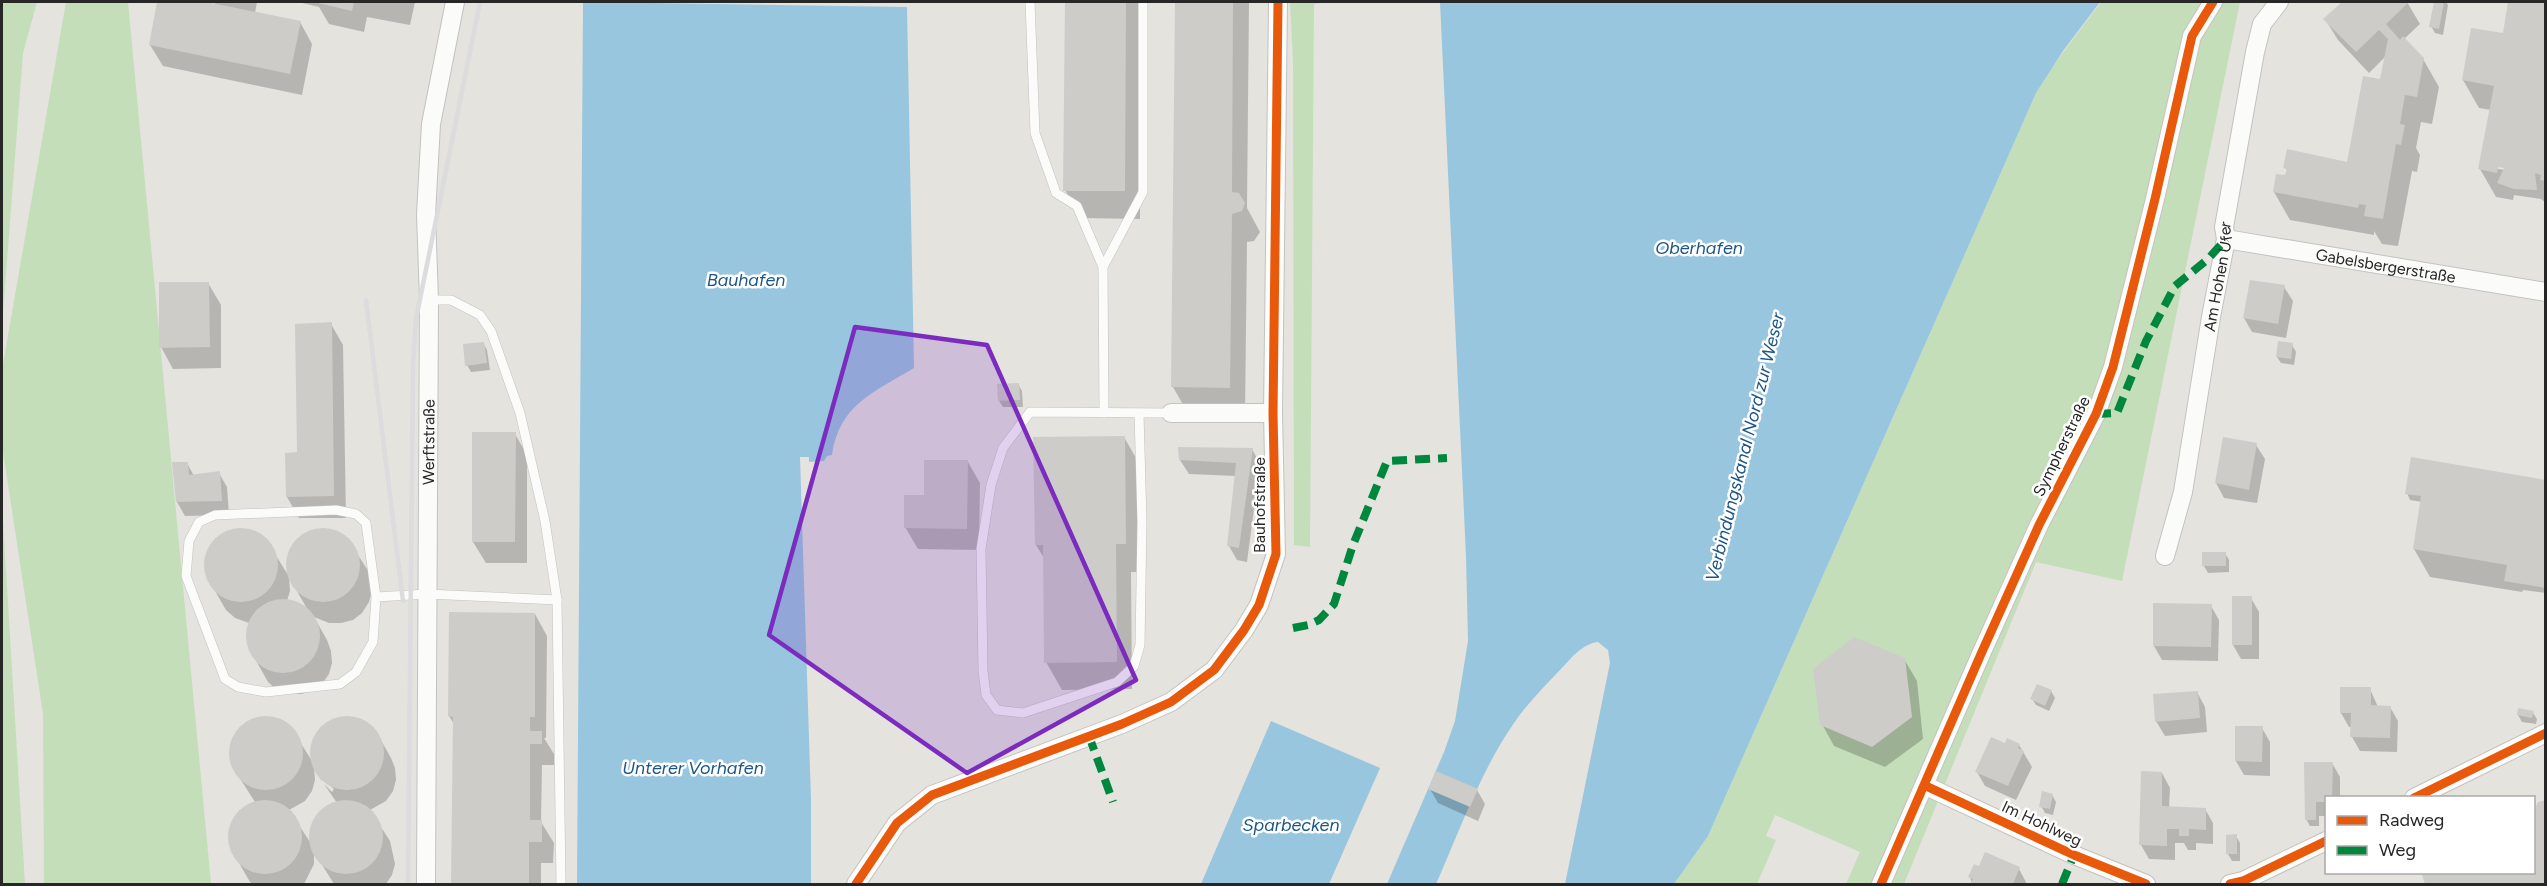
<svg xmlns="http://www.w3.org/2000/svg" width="2547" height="886" viewBox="0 0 2547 886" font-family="Figtree,sans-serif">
<rect width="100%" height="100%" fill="#e4e3de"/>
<g fill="#c4deba">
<path d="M2,2H37L23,53L2,326Z"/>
<path d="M66,2H128L211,884H44L43,714L2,445V370Z"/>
<path d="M1290,2H1327L1314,4L1310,547L1294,545L1293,62Z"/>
<path d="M2101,2H2240L2122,581L2036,562L1904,884H1846L1860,852L1775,815L1766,836L1776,840L1757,884H1674L1708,836L2036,93L2056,62Z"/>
<path d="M2,504L25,884H2Z"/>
</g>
<g fill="#98c6df">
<path d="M583,2L907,7L914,368C874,392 839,405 832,455L827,456L824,461L809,462V457H800L811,800V884H577Z"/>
<path d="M1440,2H2100L2063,51L2036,93L1708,836L1674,884H1565L1610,663L1608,650L1598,642C1581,644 1571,659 1559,671C1543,688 1527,704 1514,723C1480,772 1460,830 1436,884H1387L1444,752L1455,721L1468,641L1466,556Z"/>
<path d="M1271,721L1380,768L1329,884H1201Z"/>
</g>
<g fill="#0003" fill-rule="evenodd">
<path d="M159,2H199L216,5L214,2H257L255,13L300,22L312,44L302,95L163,66L150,45Z"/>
<path d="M298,2H415L410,25L367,17L364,32L329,24L319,7Z"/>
<path d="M1066,2H1139L1141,5L1140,219L1081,218L1065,190Z"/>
<path d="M1176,2H1249L1247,208L1260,232L1254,241L1247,242L1245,415H1189L1173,387Z"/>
<path d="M2344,2H2407L2420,24L2404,39L2423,59L2439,87L2432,124L2421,122L2416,148L2420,155L2417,172L2412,171L2398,246L2382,244L2374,231V235L2290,220L2274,192L2287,177L2288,172L2285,167L2348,164L2382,81L2386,56L2369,73L2338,40L2325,19Z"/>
<path d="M2436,2H2446L2448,5L2443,35L2435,33L2431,26Z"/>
<path d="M2510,2H2546V203L2541,199L2514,195L2513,200L2496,197L2480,169L2491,110L2479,108L2463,80L2504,35ZM2493,165L2505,167V170L2493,168Z"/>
<path d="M208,283L221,305V368L173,369L161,347Z"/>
<path d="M2284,287L2293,301L2286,338L2252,332L2244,318Z"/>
<path d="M331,324L343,345L346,518H299L287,497Z"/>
<path d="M483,343L487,350L490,370L471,372L467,365Z"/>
<path d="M2292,345L2296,352L2294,365L2281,363L2277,357Z"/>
<path d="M1018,384L1022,391L1023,407H1003L999,401Z"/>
<path d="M515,434L527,455V563H486L473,542Z"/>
<path d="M1124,437L1140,465L1141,572H1131L1132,689L1062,690L1046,662L1044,558L1036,545Z"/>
<path d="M2224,439L2256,445L2265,459L2257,503L2224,498L2216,483Z"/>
<path d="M1252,449L1260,464L1247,562L1237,560L1229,546L1236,476L1189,474L1180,460Z"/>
<path d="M968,462L980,483L979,550L918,549L905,527L926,497Z"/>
<path d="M173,463H187L194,476L219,473L227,487L229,515L185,516L177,502Z"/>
<path d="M2546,482V593L2523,590L2522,592L2430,577L2414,549L2422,502L2410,500L2407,493Z"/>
<path d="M244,529L255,532L265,538L288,575L289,553L295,542L304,534L315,530L326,529L347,538L367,569L372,580V591L369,602L362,613L353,620L341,623H329L314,617L327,640L331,651L332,663L329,674L322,684L312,691L301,694H289L277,690L268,682L249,648L247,636L249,623L235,618L226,610L207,577L205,565L207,553L213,543L222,534L232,530ZM289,577L310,614L297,603L287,601L290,591Z"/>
<path d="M2225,553L2229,560V572L2208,573L2204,566Z"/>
<path d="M2251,598L2259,612V659H2241L2233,645Z"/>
<path d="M2211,606L2219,620L2218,661L2162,660L2154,646Z"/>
<path d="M535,614L547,636L546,738H544L554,754V765H542L541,822L554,843L553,863H541V884H453L454,724L449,716Z"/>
<path d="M1904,659L1917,681L1923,739L1885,767L1834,746L1822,724Z"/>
<path d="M2370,689L2378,707H2390L2398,721L2397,752L2360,751L2352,737V727H2349L2341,713Z"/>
<path d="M2051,691L2055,698L2049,711L2036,705L2032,699Z"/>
<path d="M2197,692L2205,707L2207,732L2165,736L2156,721Z"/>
<path d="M2533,713L2537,719L2536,724L2522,722L2518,715Z"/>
<path d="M269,717L280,720L290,726L312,761L313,742L319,731L328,723L338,718L350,717L361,720L371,726L378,735L391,758L395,768L396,780L393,791L386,801L370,810L390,841L395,864L392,875L386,884H334L314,852V864L304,884H253L250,882L231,849L229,837L231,825L237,815L255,802L232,766L230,754L231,742L237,731L246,723L257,718ZM314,768L322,781V779L334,789L332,792L324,784L337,803L327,807L318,815L312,826L310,842L289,810L305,801L312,791L315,780Z"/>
<path d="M2262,728L2270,742V776L2244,775L2236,761Z"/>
<path d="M2006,745H2019L2032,767L2016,800L1985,786L1977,772Z"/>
<path d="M2332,763L2340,777V798H2326V816H2319V826H2310L2306,819Z"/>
<path d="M2162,773L2170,788L2169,808L2205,809L2213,823V844L2196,843V850H2188L2184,843H2175V860L2149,859L2141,845Z"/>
<path d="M1430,789L1477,790L1485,804L1478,821L1438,803Z"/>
<path d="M2052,795L2056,802L2053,815L2045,813L2041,806Z"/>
<path d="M2546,801V884H2426L2422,872H2534V812L2539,803Z"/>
<path d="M2236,836L2240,843V861H2232L2228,854Z"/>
<path d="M2019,869L2027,884H1972L1970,877Z"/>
</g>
<g fill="#cdccc9">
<path d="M157,2H207L301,21L290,74L149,45Z"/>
<path d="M314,2H354L352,11Z"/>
<path d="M1065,2H1126L1125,191H1063Z"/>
<path d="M1175,2H1233L1232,192L1239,193L1245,203L1242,211L1232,214L1230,388L1171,387Z"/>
<path d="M2342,2H2409L2386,24L2400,40L2403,36L2424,58L2417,97L2405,95L2400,124L2405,125L2401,145L2396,144L2383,219L2364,216L2366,205L2359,204L2358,208L2273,192L2276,174L2285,175L2287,169L2283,168L2287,149L2347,162L2363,76L2380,79L2388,39L2379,30L2356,52L2323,19Z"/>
<path d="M2434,2H2444L2439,29L2429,27Z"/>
<path d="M2508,2H2546V181L2540,180L2541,175L2535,173L2537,190L2514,189L2497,183L2504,168L2498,167L2497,173L2478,169L2494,86L2462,80L2471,28L2503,33Z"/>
<path d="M2250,280L2285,285L2278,324L2243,318Z"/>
<path d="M159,282H209L210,347L159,348Z"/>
<path d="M332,322L334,496L286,497L285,453L297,452L295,324Z"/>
<path d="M2278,341L2293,343L2291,359L2276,357Z"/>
<path d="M484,342L487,363L465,366L463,344Z"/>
<path d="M1019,383L1020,400L998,401L997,384Z"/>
<path d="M472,432H516L515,542H472Z"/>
<path d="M1125,436L1126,544H1116L1117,662L1044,663L1043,545H1035L1033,437Z"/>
<path d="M2223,437L2257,443L2249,490L2215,483Z"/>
<path d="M1178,447L1253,448L1239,548L1227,546L1236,463L1179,460Z"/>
<path d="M2411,457L2546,480V588L2504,581L2507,565L2413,549L2421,496L2405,494Z"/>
<path d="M924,460H968L967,529L904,528V495H924Z"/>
<path d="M172,462H188L189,475L220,471L222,501L176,502Z"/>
<circle cx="323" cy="565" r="37"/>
<circle cx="241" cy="565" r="37"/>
<rect x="2202" y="552" width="24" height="14"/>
<rect x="2232" y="596" width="20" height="49"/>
<circle cx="283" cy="636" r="37"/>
<path d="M2153,603L2212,604L2211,647L2153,646Z"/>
<path d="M449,612L535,613V717H530V731H542V744H530V820H542V842H529V884H451L453,717L448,716Z"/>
<path d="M1854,637L1905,658L1912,717L1872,747L1820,725L1813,669Z"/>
<path d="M2037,684L2052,690L2045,706L2030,699Z"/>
<path d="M2340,687H2371V705L2391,706L2390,738L2350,737L2351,713H2340Z"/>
<path d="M2198,691L2200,718L2155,722L2153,694Z"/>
<path d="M2518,708L2534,711L2532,718L2517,715Z"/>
<circle cx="266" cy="753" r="37"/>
<circle cx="347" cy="753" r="37"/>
<path d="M2235,726H2263L2262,762L2235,761Z"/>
<path d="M1991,737L2005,743L2007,738L2020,744L2018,748L2024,751L2008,786L1975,772Z"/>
<path d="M2304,762H2333L2332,798H2326V802H2316V820H2305Z"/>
<path d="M1436,771L1478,789L1470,807L1428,789Z"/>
<path d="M2141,771L2162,772V806L2206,808V830L2189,829V836H2179V829H2167V846L2139,845Z"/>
<path d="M2042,791L2053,794L2050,809L2039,807Z"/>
<circle cx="265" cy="837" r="37"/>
<circle cx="346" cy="837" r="37"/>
<path d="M2546,800V884H2425L2421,872H2534V810L2538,802Z"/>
<path d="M2237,834V854H2226V835Z"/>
<path d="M1985,852L2020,867L2013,884H1970L1973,879L1968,877L1974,864L1979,866Z"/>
</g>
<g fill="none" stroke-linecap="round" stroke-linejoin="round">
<defs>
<g id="lane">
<path d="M1030,2L1035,133L1056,193L1077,206L1103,267"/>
<path d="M429,300H451L480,315L491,331L520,413L545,521L557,600L561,884"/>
<path d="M1104,413L1103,267L1143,192V2"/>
<path d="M1139,413L1142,522L1140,645L1134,666L1117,682L1023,713L997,710L986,695L983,671L981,549L991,485L1003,448L1030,412L1171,413"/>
<path d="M376,597L373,642L356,672L340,684L266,692L238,687L225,679L186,576L189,541L199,522L215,515L336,510L356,514L366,523L376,597L427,594L557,600"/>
</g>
<g id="street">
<path id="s1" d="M2226,239L2546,292"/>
<path d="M1171,413H1273"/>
<path id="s2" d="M2165,556L2183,492L2211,317L2226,239L2224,227L2255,52L2262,24L2279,2"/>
<path d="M1926,786L2074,855L2146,884"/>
<path d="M2414,798L2546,733"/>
<path id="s3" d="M426,884L429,300L426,214L431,124L455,2"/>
<path d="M856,884L897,823L932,795L1122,724L1171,702L1214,670L1244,630L1259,605L1276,554L1273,413L1278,2"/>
<path d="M1881,884L1981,654L2039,525L2096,414L2113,367L2155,199L2192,36L2213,2"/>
<path d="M2230,884L2243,881L2326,841"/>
</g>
</defs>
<use href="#lane" stroke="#c3c2c3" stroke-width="10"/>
<use href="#street" stroke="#c3c2c3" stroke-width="20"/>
<use href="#lane" stroke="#fbfbfa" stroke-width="9"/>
<use href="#street" stroke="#fbfbfa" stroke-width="18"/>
<g stroke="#dcdbdd" stroke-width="4.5">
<path d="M366,300L403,601"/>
<path d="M408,884L413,364L416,319L480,2"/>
</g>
<g stroke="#00873e" stroke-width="8" stroke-dasharray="15 8" stroke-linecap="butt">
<path d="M2096,414L2117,413L2146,341L2175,286L2208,259L2226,239"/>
<path d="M1293,628L1308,625L1319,620L1334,604L1353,545L1387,461L1447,458"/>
<path d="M1089,736L1113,802"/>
<path d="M2062,884L2074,855"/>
</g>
<defs>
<g id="cycleway">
<path d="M1926,786L2074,855L2146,884"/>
<path d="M2414,798L2546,733"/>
<path d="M856,884L897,823L932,795L1122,724L1171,702L1214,670L1244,630L1259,605L1276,554L1273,413L1278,2"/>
<path d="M1881,884L1981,654L2039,525L2096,414L2113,367L2155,199L2192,36L2213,2"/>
<path d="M2230,884L2243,881L2326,841"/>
</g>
</defs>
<use href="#cycleway" stroke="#fff" stroke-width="13"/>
<use href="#cycleway" stroke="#e8590c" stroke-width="9"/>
</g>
<path fill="#7b2cbf" fill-opacity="0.2" stroke="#7b2cbf" stroke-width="4.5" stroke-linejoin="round" d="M855,327L987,345L1136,680L967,773L769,635Z"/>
<g text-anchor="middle" stroke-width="5" stroke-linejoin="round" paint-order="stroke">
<g font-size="16" fill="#272727" stroke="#fff">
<text dy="6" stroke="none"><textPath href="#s1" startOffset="162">Gabelsbergerstraße</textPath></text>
<text dy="6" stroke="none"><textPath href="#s2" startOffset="285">Am Hohen Ufer</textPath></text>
<text dy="6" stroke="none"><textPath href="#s3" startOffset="442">Werftstraße</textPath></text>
<text transform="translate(2061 446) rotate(-64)" y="6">Sympherstraße</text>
<text transform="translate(1259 505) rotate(-90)" y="6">Bauhofstraße</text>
<text transform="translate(2042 823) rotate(25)" y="6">Im Hohlweg</text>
</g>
<g font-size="18" font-style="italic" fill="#1c5686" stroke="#fff">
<text x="1699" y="254">Oberhafen</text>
<text x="746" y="286">Bauhafen</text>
<text transform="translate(1745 447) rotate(-76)" y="6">Verbindungskanal Nord zur Weser</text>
<text x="693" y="774">Unterer Vorhafen</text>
<text x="1291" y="831">Sparbecken</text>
</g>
</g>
<rect width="2547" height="886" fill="none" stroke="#272727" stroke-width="6"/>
<rect x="2325" y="796" width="210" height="78" fill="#ffffff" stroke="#a9a9a9" stroke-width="1.5"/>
<rect x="2337" y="816" width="30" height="9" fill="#e8590c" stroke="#a9a9a9" stroke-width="1.5"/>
<text x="2379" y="826" font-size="18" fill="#272727">Radweg</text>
<rect x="2337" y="846" width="30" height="9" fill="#00873e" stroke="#a9a9a9" stroke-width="1.5"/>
<text x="2379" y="856" font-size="18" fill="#272727">Weg</text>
</svg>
